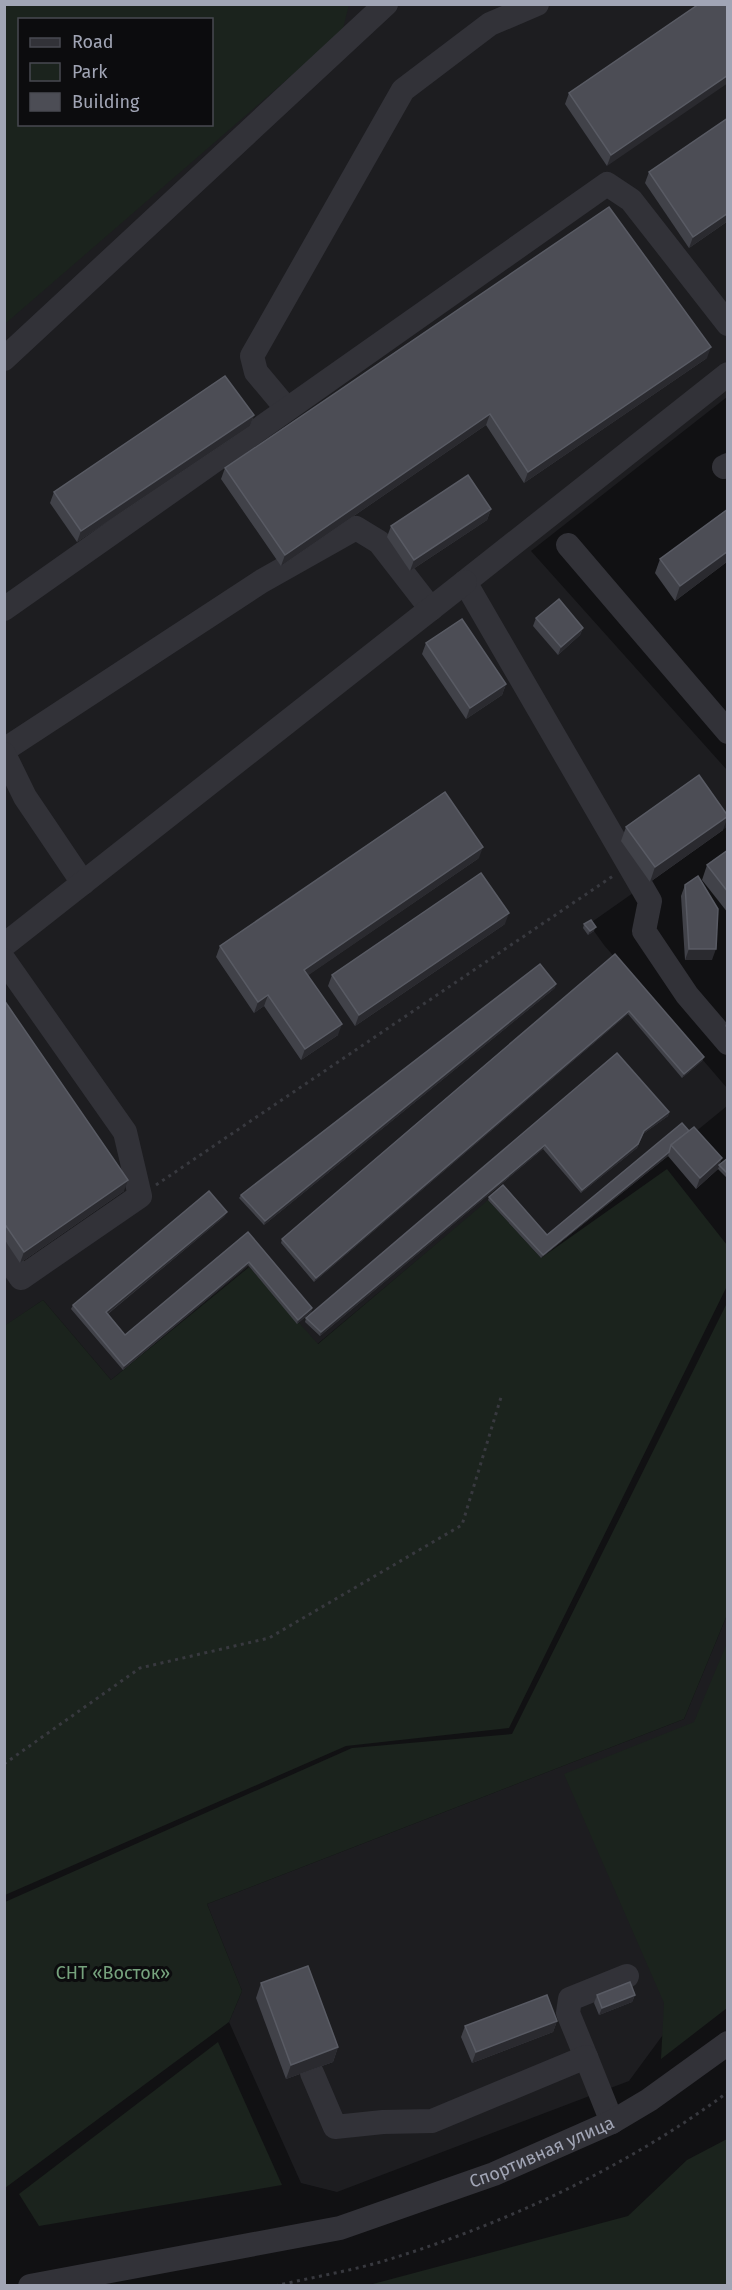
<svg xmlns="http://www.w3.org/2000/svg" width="732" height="2290" viewBox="0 0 732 2290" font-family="'Fira Sans',sans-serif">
<rect width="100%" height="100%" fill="#111113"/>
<g fill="#1d1d20" fill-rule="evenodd">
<path d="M4,5H727V397L531,551L727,770V827L589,924L604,945L727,1088V1106L541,1258L488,1201L315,1346L248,1267L111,1380L43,1300L5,1326ZM20,20H212V124H20Z"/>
<path d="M727,1615V1975L668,2028L629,2081L337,2192L301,2183L229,2022L242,1991L207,1904L684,1719Z"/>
</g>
<g fill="#1b231d" fill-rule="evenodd">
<path d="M5,5H349L342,32L5,324ZM20,20H212V124H20Z"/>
<path d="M667,1169L727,1245V1286L509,1728L346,1746L5,1895L4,1326L43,1300L111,1380L249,1267L318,1344L488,1200L541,1258Z"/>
<path d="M727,1303V1615L684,1719L207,1904L242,1991L229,2022L5,2188V1902L352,1748L512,1734Z"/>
<path d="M727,1643V2008L661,2059L664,2003L564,1774L694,1722Z"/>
<path d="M218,2042L282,2185L39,2226L19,2194Z"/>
<path d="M727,2139V2285H369L628,2216L687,2160Z"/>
</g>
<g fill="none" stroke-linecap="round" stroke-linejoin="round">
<g stroke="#38393f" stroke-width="3" stroke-dasharray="3 4.5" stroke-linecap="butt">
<path d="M156,1185L613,876"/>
<path d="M4,1764L140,1668L269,1638L462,1525L502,1394"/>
<path d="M275,2286C309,2278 344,2272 377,2263C499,2227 626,2168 728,2092"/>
</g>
<g stroke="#323238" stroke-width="24">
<path d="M4,359L386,4"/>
<path d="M728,374L465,582L650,901L644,931L687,995L728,1043"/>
<path d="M287,409L256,372L252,356L403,90L490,24L537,4"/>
<path d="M724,467L728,465"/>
<path d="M568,545L728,732"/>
<path d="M4,609L607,184L631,200L728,324"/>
<path d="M4,750L262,581L356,528L379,542L431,609"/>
<path d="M4,754L25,797L83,883"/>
<path d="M4,945L465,582"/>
<path d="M4,960L125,1132L140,1196L21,1278L4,1254"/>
<path d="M586,2057L568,2013L570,1999L627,1976"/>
<path d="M312,2073L335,2127L383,2122L432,2121L586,2057L612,2122"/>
<path id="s1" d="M30,2286L340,2228L494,2174L612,2122L649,2100L728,2043"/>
</g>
</g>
<g fill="#414249">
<path d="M699,4L607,166L565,104L569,93Z"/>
<path d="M728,118V221L689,248L645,183L649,172Z"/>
<path d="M707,358L524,483L486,425L281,566L221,479L225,468Z"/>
<path d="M254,415L250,426L77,542L50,503L54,492Z"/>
<path d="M491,509L487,520L410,571L387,537L391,526Z"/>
<path d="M728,509V561L675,601L655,573L660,559Z"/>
<path d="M536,618L583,628L580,635L558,655L533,626Z"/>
<path d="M426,643L506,684L502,695L466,719L422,654Z"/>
<path d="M626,827L723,830L650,882L621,841Z"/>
<path d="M728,850V913L702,880L707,865Z"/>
<path d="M479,858L308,975L338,1035L301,1060L264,1006L254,1013L216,957L220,946Z"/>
<path d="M685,885L712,960H685L681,896Z"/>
<path d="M505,924L355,1026L328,986L332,975Z"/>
<path d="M584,924L594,931L588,935L583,928Z"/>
<path d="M615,954L704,1057L702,1061L682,1078L628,1014L314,1282L281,1243L282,1239Z"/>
<path d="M555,988L264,1225L239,1198L241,1195Z"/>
<path d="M4,1000L124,1191L20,1263L4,1239Z"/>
<path d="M728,1019V1029L725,1026Z"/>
<path d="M617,1053L669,1112L668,1116L643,1134L637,1148L581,1193L543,1149L320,1336L305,1322L306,1318Z"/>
<path d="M682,1123L719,1165L728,1158V1179L718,1169L696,1189L668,1156L541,1258L488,1200L489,1197L547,1235Z"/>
<path d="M225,1216L108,1314L125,1335L248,1232L312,1308L311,1312L297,1324L248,1265L123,1370L71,1309L73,1305Z"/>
<path d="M261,1983L338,2047L333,2062L286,2079L256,1998Z"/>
<path d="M597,1995H635L632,2002L599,2015L594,2003Z"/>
<path d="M557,2021L553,2032L472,2063L461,2037L465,2026Z"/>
</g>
<g fill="#2a2a2f">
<path d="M728,75V83L607,166L611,155Z"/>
<path d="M728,213V221L689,248L693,237Z"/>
<path d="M711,347L707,358L524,483L528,472Z"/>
<path d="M490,414L486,425L281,566L285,555Z"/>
<path d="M254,415L250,426L77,542L81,531Z"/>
<path d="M491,509L487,520L410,571L414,560Z"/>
<path d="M728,551V561L675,601L680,586Z"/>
<path d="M583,628L580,635L558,655L561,647Z"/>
<path d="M506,684L502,695L466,719L470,708Z"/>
<path d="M728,816L723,830L650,882L655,867Z"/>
<path d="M483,847L479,858L300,981L304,970Z"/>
<path d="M509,913L505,924L355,1026L359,1015Z"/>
<path d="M596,927L594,931L588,935L590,931Z"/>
<path d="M689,949H716L712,960H685Z"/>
<path d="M556,984L555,988L264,1225L265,1221Z"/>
<path d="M268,995L264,1006L254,1013L258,1002Z"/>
<path d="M629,1011L628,1014L314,1282L316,1278Z"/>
<path d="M342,1024L338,1035L301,1060L305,1049Z"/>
<path d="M704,1057L702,1061L682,1078L684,1074Z"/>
<path d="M669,1112L668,1116L643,1134L637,1148L581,1193L582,1190L644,1131Z"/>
<path d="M545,1145L543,1149L320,1336L321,1332Z"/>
<path d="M669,1152L668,1156L541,1258L543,1255Z"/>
<path d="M722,1158L718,1169L696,1189L700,1178Z"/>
<path d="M128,1180L124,1191L20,1263L24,1252Z"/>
<path d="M227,1212L225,1216L105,1316L106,1312Z"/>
<path d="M249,1262L248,1265L123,1370L124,1366Z"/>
<path d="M312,1308L311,1312L297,1324L298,1320Z"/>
<path d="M635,1995L632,2002L599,2015L602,2008Z"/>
<path d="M557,2021L553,2032L472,2063L476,2052Z"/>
<path d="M338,2047L333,2062L286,2079L291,2065Z"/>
</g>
<g fill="#4c4d55" stroke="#595b64" stroke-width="1.5">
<path d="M699,4H728V75L611,155L569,93Z"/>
<path d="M728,118V213L693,237L649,172Z"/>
<path d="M609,207L711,347L528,472L490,414L285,555L225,468Z"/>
<path d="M225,376L254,415L81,531L54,492Z"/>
<path d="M468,475L491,509L414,560L391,526Z"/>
<path d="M728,509V551L680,586L660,559Z"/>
<path d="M559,599L583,628L561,647L536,618Z"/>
<path d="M462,619L506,684L470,708L426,643Z"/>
<path d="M699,775L728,816L655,867L626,827Z"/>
<path d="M445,792L483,847L304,970L342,1024L305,1049L268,995L258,1002L220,946Z"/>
<path d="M728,850V892L707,865Z"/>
<path d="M481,873L509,913L359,1015L332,975Z"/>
<path d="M698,876L718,909L716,949H689L685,885Z"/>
<path d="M591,920L596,927L590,931L584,924Z"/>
<path d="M615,954L704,1057L684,1074L629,1011L316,1278L282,1239Z"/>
<path d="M540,964L556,984L265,1221L241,1195Z"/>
<path d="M4,1000L128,1180L24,1252L4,1223Z"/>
<path d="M617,1053L669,1112L644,1131L638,1144L582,1190L545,1145L321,1332L306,1318Z"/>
<path d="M682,1123L689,1131L671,1145L669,1152L543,1255L489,1197L503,1185L547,1235Z"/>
<path d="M694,1127L722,1158L700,1178L671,1145Z"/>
<path d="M728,1158V1174L719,1165Z"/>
<path d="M209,1191L227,1212L106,1312L125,1335L248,1232L312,1308L298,1320L249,1262L124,1366L73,1305Z"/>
<path d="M308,1966L338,2047L291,2065L261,1983Z"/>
<path d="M630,1982L635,1995L602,2008L597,1995Z"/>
<path d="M547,1995L557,2021L476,2052L465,2026Z"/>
</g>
<g text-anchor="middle" stroke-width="6" stroke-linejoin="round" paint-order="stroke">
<g font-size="18" fill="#76a27d" stroke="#0c0c0e">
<text x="113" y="1979">СНТ «Восток»</text>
</g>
<g font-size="18" fill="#a1a5b5" stroke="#0c0c0e">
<text dy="6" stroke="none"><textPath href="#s1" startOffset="531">Спортивная улица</textPath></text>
</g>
</g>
<rect width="732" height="2290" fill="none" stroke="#a1a5b5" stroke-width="12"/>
<rect x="18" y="18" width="195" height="108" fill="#0c0c0e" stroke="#484951" stroke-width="1.5"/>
<rect x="30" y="38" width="30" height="9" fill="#323238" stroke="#484951" stroke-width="1.5"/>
<text x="72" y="48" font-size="18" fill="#a1a5b5">Road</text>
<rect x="30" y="63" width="30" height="18" fill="#1b231d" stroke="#484951" stroke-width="1.5"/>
<text x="72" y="78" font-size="18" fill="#a1a5b5">Park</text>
<rect x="30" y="93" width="30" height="18" fill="#4c4d55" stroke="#484951" stroke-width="1.5"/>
<text x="72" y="108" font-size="18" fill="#a1a5b5">Building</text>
</svg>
